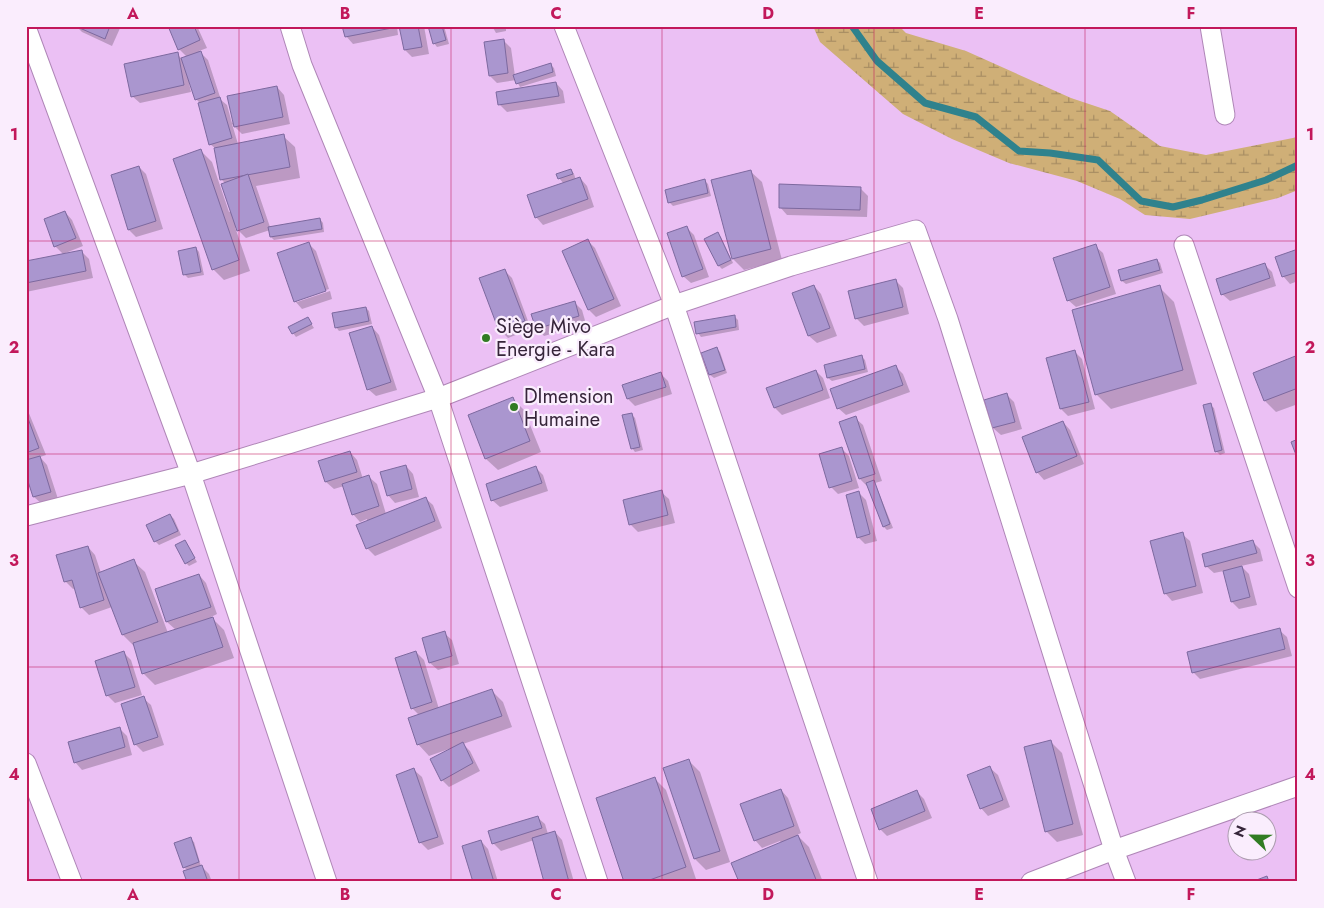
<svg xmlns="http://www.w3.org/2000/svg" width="1324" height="908" viewBox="0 0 1324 908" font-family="Jost,sans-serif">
<defs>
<pattern id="wetland-marsh" width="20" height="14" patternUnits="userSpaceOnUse" patternTransform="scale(1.25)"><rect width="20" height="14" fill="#cfaf77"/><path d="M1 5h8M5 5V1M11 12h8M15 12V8" fill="none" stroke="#a98e63"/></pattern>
</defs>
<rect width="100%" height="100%" fill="#ebc0f4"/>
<path fill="url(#wetland-marsh)" d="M813,26H899L906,33L966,51L1071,98L1110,111L1160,146L1206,155L1298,137V190L1278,198L1190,219L1145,215L1120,199L1077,181L1009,163L952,139L903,114L820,42Z"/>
<g fill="#0003">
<path d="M76,26H121L112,46L82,32Z"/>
<path d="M169,26H197L207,48L199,51L208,60L221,100L227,105L232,123L277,87L284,95L290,124L242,134L232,124L238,144L283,136L295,147L300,178L256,186L270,227L320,219L323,223L324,232L274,240L271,237L270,230L246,238L235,227L250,271L224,280L213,269L201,151L212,162L229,212L232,211L226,184L221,179L216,149L210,144L200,103L196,99L191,82L189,83L191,92L140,103L132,96L177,54L182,59L187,57L179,49Z"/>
<path d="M344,26H397L398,35L353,44L346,36Z"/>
<path d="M400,26H424L429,54L412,57L405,50Z"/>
<path d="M429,26H444L449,44L437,47L434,43Z"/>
<path d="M492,26H506V31L496,33Z"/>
<path d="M504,41L511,48L515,76L551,65L554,68L556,76L520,87L516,80L497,83L490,76Z"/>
<path d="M556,83L563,91L565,103L507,112L500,105Z"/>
<path d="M139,167L146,174L163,229L136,237L129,230Z"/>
<path d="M571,170L574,174L576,180L580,178L587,186L594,207L543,225L536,217L564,184L559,178Z"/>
<path d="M750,171L762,182L782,260L744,270L733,259Z"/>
<path d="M705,181L708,184L711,196L673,206L670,203L667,191Z"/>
<path d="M860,188L868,196L867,217L787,215L780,207Z"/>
<path d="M65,212L72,220L83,246L63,254L55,246Z"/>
<path d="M686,227L694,235L709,277L691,283L683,276Z"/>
<path d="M717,234L721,237L733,263L722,269L719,266Z"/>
<path d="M588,241L595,248L621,306L596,317L589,310L564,251Z"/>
<path d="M309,244L316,251L329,289L297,300V302L330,291L332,299L302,309L295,301Z"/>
<path d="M1095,246L1103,253L1116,294L1076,307L1068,300Z"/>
<path d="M196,248L199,252L204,275L188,278L185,275Z"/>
<path d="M81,251L89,259L93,278L26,292V263Z"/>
<path d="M1298,251V281L1290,284L1283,276Z"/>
<path d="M1157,260L1160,263L1163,273L1126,284L1122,281L1120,271Z"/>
<path d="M1264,264L1272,272L1276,286L1230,301L1222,294Z"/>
<path d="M504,270L512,278L531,329L508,338L500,330Z"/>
<path d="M895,280L903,288L909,314L864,326L856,318Z"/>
<path d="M814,286L821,294L837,336L817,343L809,336Z"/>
<path d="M1159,287L1174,302L1197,384L1111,409L1096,394Z"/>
<path d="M575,303L582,310L586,324L544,336L537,328Z"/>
<path d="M366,308L369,311L372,324L339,331L336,327Z"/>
<path d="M734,316L738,320L739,330L701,337L698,333Z"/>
<path d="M308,319L314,328L296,337L293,333Z"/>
<path d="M372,327L379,335L397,390L376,396L368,389Z"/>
<path d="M717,349L720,352L727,373L714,378L710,375L702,354Z"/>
<path d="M1075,352L1082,359L1095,409L1068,416L1061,409Z"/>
<path d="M861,356L865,360L868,372L832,381L828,378L825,366Z"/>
<path d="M1298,357V404L1276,412L1265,401L1255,373Z"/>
<path d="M896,367L903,374L910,392L846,415L838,408Z"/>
<path d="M816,371L823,378L830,398L782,415L775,408Z"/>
<path d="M661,374L668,381L672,394L635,406L628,399Z"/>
<path d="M1007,395L1014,402L1022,429L1001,435L993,428Z"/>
<path d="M512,398L524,410L541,452L498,470L486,459L469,416Z"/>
<path d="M1210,405L1214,408L1225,453L1220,455L1216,451Z"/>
<path d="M26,406L46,455L40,457L47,465L58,499L42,504L34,497L30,460L26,456Z"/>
<path d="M631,414L635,418L643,450L635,452L632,448Z"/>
<path d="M855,418L863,425L882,481L875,483L893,528L887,530L884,527L867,486L860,479Z"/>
<path d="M1063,422L1070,430L1084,464L1044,480L1037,472Z"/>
<path d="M841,448L849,456L859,488L838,494L831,487Z"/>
<path d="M350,452L357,460L363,479L369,477L377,484L386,514L425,498L433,505L442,528L375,556L367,548V519L360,522L353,514L344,486L334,489L326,482L320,462Z"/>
<path d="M406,466L413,474L419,497L395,503L388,495Z"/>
<path d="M536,468L543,475L548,491L500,507L492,500Z"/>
<path d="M661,492L669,499L675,523L638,532L630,524Z"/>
<path d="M859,493L866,500L877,541L865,544L858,537Z"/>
<path d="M170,515L174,519L181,535L159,545L155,541Z"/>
<path d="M1182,534L1190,541L1203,593L1172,601L1165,593Z"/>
<path d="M185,541L197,562L189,566L186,563Z"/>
<path d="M1253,542L1260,549L1263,561L1241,566L1249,574L1257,605L1239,609L1232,602L1224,571L1214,573L1206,566Z"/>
<path d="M88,547L95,555L101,573L133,561L145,572L168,633L176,630L167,622L156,590L199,575L206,583L217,614L211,617L224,630L234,658L155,685L143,673L134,646L123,635L112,607L89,615L81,607L76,588L73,589L65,581Z"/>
<path d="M1279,630L1287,637L1292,656L1200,679L1193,672Z"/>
<path d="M444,633L452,640L459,664L438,670L430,663Z"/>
<path d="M416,652L424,660L439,709L492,691L503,702L512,727L463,744L470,751L480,771L449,787L442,780L449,749L429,756L418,744L420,716L412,708Z"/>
<path d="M124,653L131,660L142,695L115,703L108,696L97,661Z"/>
<path d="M143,698L151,705L164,745L143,752L135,744Z"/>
<path d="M119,728L127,736L132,755L82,770L75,762Z"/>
<path d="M1051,742L1062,753L1083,835L1057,842L1046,831Z"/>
<path d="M689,761L700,772L730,862L706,870L695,859Z"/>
<path d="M990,768L998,775L1010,807L988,816L981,808Z"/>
<path d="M414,770L422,777L444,844L428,850L420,842Z"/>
<path d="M655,779L666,790L696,879L687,882H625Z"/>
<path d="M781,790L788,798L801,833L797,835L809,847L823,882H741L781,843L780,841L762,848L755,840Z"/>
<path d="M917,792L924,799L932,818L887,836L880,829Z"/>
<path d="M537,817L545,824L548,834L555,832L562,840L574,882H545L534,840L501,851L493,843Z"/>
<path d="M190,839L194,842L201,866L209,874L212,882H188V871L184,867Z"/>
<path d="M481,841L488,849L498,882H474Z"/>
</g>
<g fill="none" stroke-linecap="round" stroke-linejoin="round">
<path stroke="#2f828d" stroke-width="7" d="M852,26L877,61L925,103L976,117L1019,151L1050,153L1098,160L1141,201L1173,207L1202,200L1266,180L1298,165"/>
</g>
<g fill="#aa96cf" stroke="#7d699f">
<path d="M75,26H110L105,39Z"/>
<path d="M168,26H194L200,40L178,50Z"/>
<path d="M342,26H391L392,28L345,37Z"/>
<path d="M399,26H418L422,47L404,50Z"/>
<path d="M428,26H442L446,40L433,44Z"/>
<path d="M504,39L508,73L489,76L484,42Z"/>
<path d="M201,51L215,93L195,100L181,58Z"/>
<path d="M178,52L184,85L131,97L124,64Z"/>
<path d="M551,63L553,72L516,84L513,75Z"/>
<path d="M556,82L559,96L498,105L496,92Z"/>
<path d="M277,86L283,117L234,127L227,96Z"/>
<path d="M220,97L232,138L209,145L198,103Z"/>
<path d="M284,134L290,167L220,180L214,148Z"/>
<path d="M201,149L239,260L212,270L173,159Z"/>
<path d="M139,166L156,221L128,230L111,175Z"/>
<path d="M571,169L573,174L558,179L556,174Z"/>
<path d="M751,170L771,249L732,259L711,180Z"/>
<path d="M248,174L264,222L237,231L221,184Z"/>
<path d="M580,177L588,199L535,218L527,195Z"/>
<path d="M705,179L708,193L668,203L665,190Z"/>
<path d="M779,184L861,187L860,210L779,208Z"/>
<path d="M65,211L76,238L54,247L44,219Z"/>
<path d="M320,218L322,229L270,237L268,227Z"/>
<path d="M687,226L703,269L682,277L667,233Z"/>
<path d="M718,232L731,260L718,266L704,239Z"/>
<path d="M588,239L614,299L588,310L562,251Z"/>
<path d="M309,242L326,291L294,302L277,253Z"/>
<path d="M1096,244L1110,287L1067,301L1053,258Z"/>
<path d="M196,247L201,272L183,275L178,251Z"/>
<path d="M1298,249V272L1282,277L1275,257Z"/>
<path d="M82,250L86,271L26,283V261Z"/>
<path d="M1157,259L1160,270L1121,281L1118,270Z"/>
<path d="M1265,263L1270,278L1221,295L1216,279Z"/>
<path d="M505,269L525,321L499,331L479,278Z"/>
<path d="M896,279L903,307L855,319L848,291Z"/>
<path d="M814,285L830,328L808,336L792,293Z"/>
<path d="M1160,285L1183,370L1095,395L1072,310Z"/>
<path d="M575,301L579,316L536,329L531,314Z"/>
<path d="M366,307L369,321L335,328L332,313Z"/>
<path d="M735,315L736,327L696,334L694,322Z"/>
<path d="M308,317L312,324L292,334L288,327Z"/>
<path d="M372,326L391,382L367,390L349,333Z"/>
<path d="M717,347L725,370L709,375L701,353Z"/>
<path d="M1075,350L1089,402L1060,409L1046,358Z"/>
<path d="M862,355L865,369L827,378L824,365Z"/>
<path d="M1298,355V388L1264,401L1253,373Z"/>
<path d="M896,365L903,385L837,409L830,389Z"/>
<path d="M816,370L823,390L774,408L766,388Z"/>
<path d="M661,372L666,387L627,399L622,385Z"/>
<path d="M1007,393L1015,422L992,428L984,400Z"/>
<path d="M513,397L530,441L485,459L468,415Z"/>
<path d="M1211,403L1222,450L1215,452L1203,405Z"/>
<path d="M26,413L39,448L26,453Z"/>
<path d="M632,413L640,447L631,449L622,415Z"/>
<path d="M856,416L875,474L859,479L839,422Z"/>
<path d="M1063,421L1077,456L1036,473L1022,437Z"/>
<path d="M1298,439V460L1291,442Z"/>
<path d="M842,447L852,481L829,488L819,454Z"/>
<path d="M350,451L357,472L325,482L318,461Z"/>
<path d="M40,456L51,492L33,497L26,475V460Z"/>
<path d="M406,465L412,489L387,496L380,472Z"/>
<path d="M536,466L542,483L491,501L486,484Z"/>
<path d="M369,475L379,506L352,515L342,484Z"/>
<path d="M874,480L890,524L883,527L866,483Z"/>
<path d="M662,490L668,515L629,525L623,500Z"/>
<path d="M859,491L870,534L857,538L846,495Z"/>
<path d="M426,497L435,521L366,549L356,525Z"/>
<path d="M170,514L178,531L154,542L146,525Z"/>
<path d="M1183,532L1196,586L1164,594L1150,541Z"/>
<path d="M185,540L195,558L185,564L175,545Z"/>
<path d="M1253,540L1257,553L1205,567L1202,554Z"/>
<path d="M88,546L104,600L80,608L72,580L64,582L56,555Z"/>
<path d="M134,559L158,622L122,635L98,573Z"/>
<path d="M1242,566L1250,597L1231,602L1223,571Z"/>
<path d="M199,574L211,607L166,622L155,589Z"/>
<path d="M213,617L223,647L142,674L133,643Z"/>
<path d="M1280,628L1285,649L1192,673L1187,652Z"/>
<path d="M445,631L452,656L429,663L422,638Z"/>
<path d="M124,651L135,687L106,696L95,661Z"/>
<path d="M416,651L432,702L411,709L395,658Z"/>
<path d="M492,689L502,716L417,745L408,718Z"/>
<path d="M144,696L158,737L134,745L121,704Z"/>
<path d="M120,727L125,747L74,763L68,742Z"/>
<path d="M1051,740L1073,824L1045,832L1024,747Z"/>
<path d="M463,742L473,763L441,781L430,759Z"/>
<path d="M689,759L720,851L694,859L663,768Z"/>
<path d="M990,766L1003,800L980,809L967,775Z"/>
<path d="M414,768L438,837L419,843L396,775Z"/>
<path d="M655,777L686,867L644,882H624L596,798Z"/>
<path d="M781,789L794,826L754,841L740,804Z"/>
<path d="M917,790L925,811L879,830L871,809Z"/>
<path d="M538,816L542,828L492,844L488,831Z"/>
<path d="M555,831L569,882H544L532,838Z"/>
<path d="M798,835L817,882H739L731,863Z"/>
<path d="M191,837L199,862L183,868L174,843Z"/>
<path d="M481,840L494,882H473L462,846Z"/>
<path d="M202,865L208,882H187L183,871Z"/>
<path d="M1267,876L1269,882H1254V881Z"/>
</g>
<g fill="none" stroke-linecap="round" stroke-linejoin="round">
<defs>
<g id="minor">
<path d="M290,26L302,65L438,398L598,882"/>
<path d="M564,26L674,305L868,882"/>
<path d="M1210,26L1225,115"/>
<path d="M26,27L191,474L327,882"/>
<path d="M1184,245L1298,588"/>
<path d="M26,516L191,474L438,398L674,305L791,266L916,230L948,319L1114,850L1126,882"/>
<path d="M26,763L72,882"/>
<path d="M1031,882L1114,850L1298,786"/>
</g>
</defs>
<use href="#minor" stroke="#af86b7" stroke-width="21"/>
<use href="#minor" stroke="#fff" stroke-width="19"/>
</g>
<path fill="none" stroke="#c2185b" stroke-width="1" stroke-opacity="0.55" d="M239,26V882M451,26V882M662,26V882M874,26V882M1085,26V882M26,241H1298M26,454H1298M26,667H1298"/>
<g fill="#317c23" stroke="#faedfd" stroke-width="2">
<circle cx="486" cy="338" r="5"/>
<circle cx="514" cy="407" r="5"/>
</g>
<g text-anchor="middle" stroke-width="4.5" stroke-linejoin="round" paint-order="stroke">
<g font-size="20" fill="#36253a" stroke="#faedfd" text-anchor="start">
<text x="496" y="333">Siège Mivo<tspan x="496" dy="23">Energie - Kara</tspan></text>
<text x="524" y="403">DImension<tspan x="524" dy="23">Humaine</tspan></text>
</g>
</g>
<rect width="1324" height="908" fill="none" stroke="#faedfd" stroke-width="55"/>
<g transform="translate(1252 836) rotate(292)"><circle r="24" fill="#faedfd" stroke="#ac9daf"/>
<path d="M0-4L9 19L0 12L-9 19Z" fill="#317c23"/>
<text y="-8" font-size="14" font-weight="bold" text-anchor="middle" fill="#36253a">N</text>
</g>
<rect x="28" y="28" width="1268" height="852" fill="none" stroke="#c2185b" stroke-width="2"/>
<g font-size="16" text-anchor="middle" font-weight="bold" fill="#c2185b">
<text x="133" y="19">A</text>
<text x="345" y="19">B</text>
<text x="556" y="19">C</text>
<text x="768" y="19">D</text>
<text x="979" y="19">E</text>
<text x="1191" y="19">F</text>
<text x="14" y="140">1</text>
<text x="1310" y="140">1</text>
<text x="14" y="353">2</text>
<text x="1310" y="353">2</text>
<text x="14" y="566">3</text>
<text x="1310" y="566">3</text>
<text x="14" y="780">4</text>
<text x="1310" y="780">4</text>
<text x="133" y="900">A</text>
<text x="345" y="900">B</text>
<text x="556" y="900">C</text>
<text x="768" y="900">D</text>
<text x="979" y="900">E</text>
<text x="1191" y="900">F</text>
</g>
</svg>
